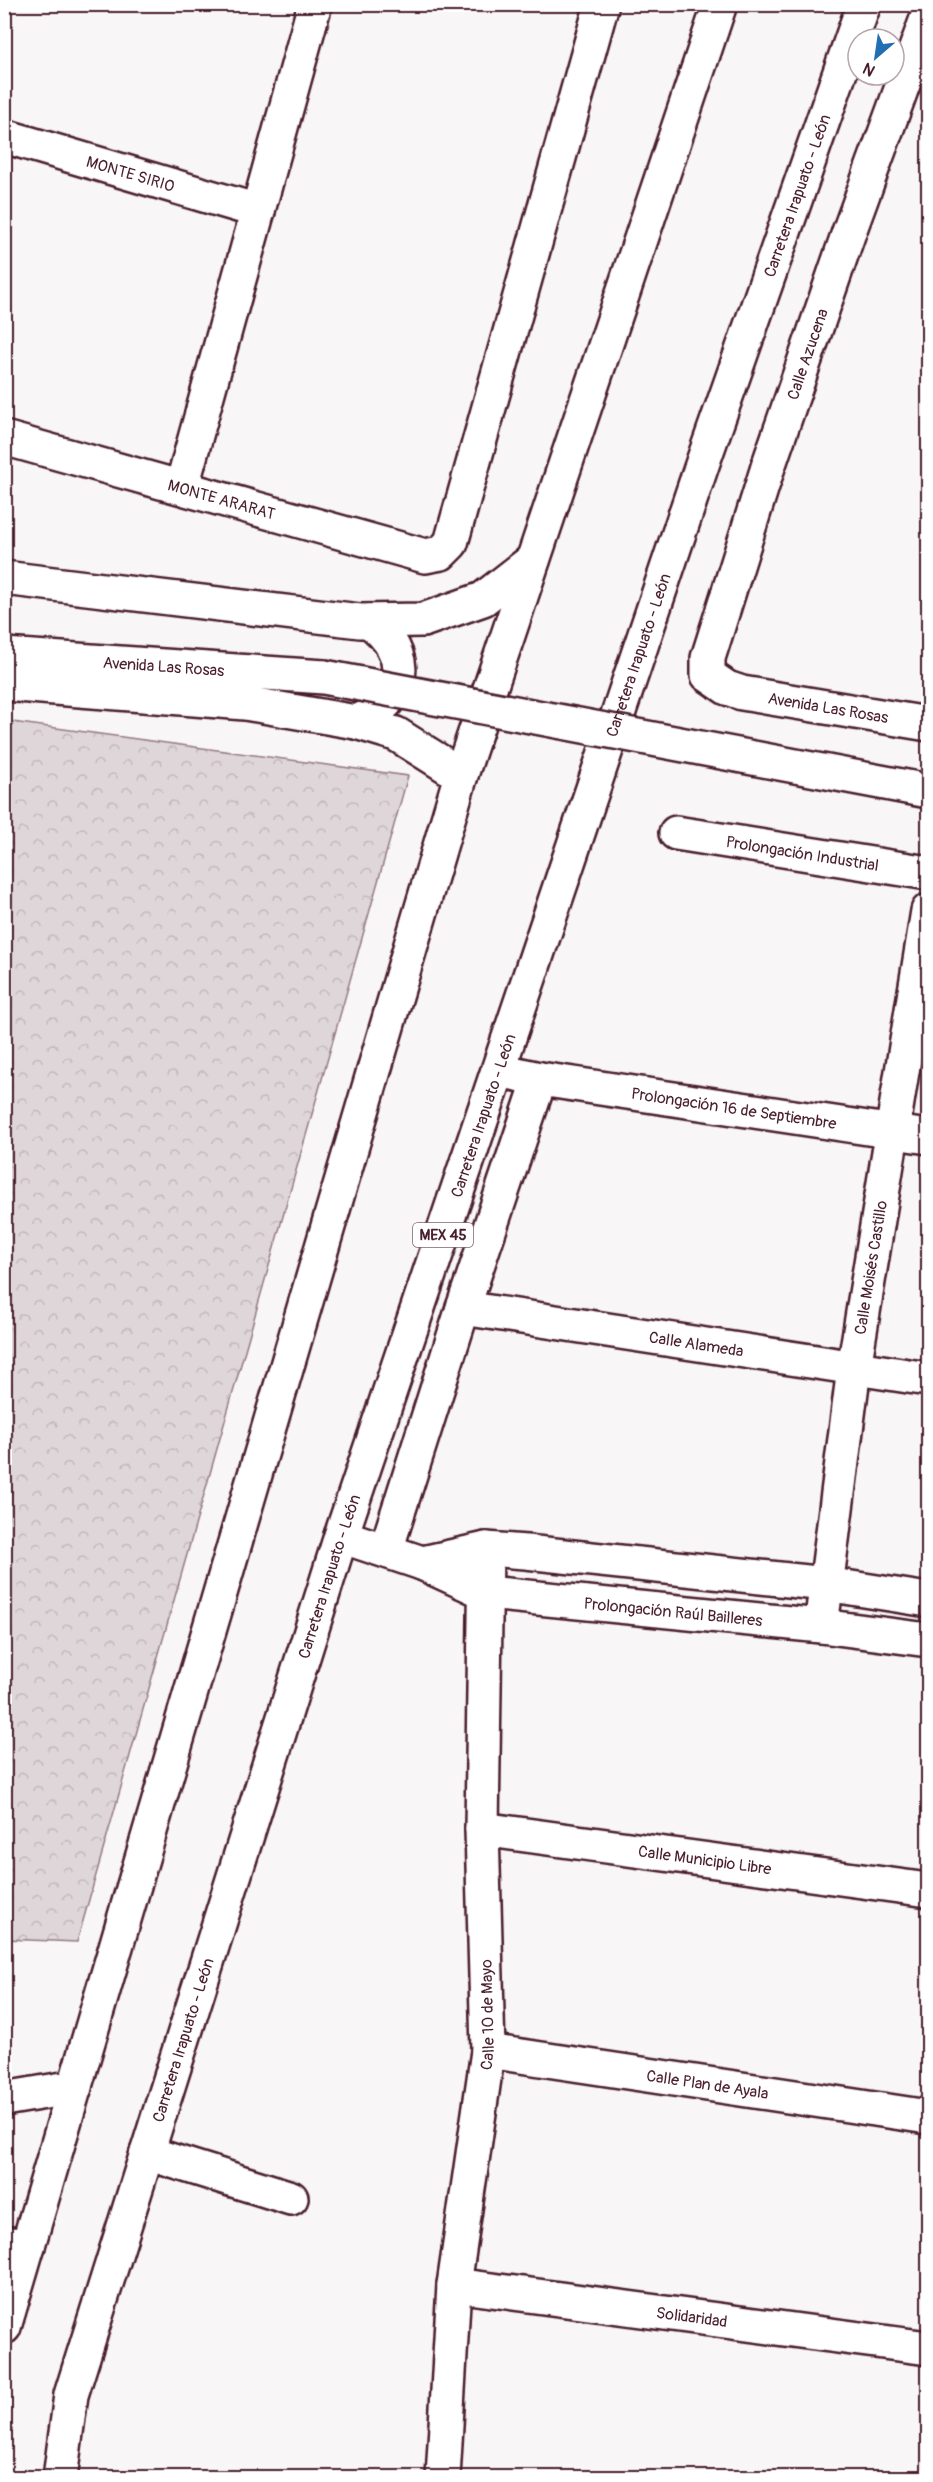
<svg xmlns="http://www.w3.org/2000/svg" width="933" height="2482" viewBox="0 0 933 2482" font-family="Pangolin,sans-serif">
<defs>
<pattern id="forest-crowns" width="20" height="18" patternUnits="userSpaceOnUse" patternTransform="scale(1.5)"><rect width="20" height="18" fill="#ded6d9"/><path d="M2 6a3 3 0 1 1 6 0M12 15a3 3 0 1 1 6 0" fill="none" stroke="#c0b7ba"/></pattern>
</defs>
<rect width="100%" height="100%" fill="#f8f6f7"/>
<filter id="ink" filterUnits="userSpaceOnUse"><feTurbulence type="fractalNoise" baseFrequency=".0167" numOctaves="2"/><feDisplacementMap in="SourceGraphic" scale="12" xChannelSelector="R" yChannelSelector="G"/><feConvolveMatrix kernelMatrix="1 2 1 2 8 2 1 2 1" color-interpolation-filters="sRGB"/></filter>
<g filter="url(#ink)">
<path fill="url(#forest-crowns)" stroke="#947a82" stroke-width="1.5" d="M5,721L408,776L77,1942L5,1939Z"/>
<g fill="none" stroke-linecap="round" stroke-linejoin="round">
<defs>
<g id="minor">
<path id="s1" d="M928,16L849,232L768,467L708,658V675L727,688L742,693L928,724"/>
<path id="s2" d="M4,136L258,211"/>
<path id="s3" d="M4,438L425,556L441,553L451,543L602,4"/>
<path d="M182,486L315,4"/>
<path d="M4,578L360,621L423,620L483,599L533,560"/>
<path id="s4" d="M4,655L324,677"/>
<path d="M4,684L245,703L356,722L396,734L461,775"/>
<path d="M356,722C407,702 414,653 369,621"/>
<path id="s5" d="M676,833L928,873"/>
<path id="s6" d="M499,1070L540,1079L928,1137"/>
<path id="s7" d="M463,1308L928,1379"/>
<path id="s8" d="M341,1536L422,1563L487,1593L821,1626L928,1640"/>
<path d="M386,1550L463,1308L540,1079"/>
<path d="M422,1563L486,1549L526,1552L826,1584L928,1600"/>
<path id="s9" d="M821,1626L854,1368L928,911"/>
<path id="s10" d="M482,1829L928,1890"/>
<path id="s11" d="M488,2051L928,2117"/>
<path d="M4,2099L75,2087"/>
<path d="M147,2153L291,2198"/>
<path d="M4,2243L28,2246"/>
<path id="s12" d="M454,2285L928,2348"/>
<path id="s13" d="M443,2478L454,2285L488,2051L482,1829L486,1549"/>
</g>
<g id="highway">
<path d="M4,2327L461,775L720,4"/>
<path id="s14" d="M60,2478L71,2395L341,1536L703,462L864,4"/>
</g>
</defs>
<use href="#minor" stroke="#4a1f2b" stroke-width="38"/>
<use href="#highway" stroke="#4a1f2b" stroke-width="38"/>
<use href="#minor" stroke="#fff" stroke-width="33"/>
<use href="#highway" stroke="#fff" stroke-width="33"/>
<defs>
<path id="minor-bridge" d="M324,677L928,791"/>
</defs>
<use href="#minor-bridge" stroke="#4a1f2b" stroke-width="38" stroke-linecap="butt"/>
<use href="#minor-bridge" stroke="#fff" stroke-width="33"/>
</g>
</g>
<g text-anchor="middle" stroke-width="4.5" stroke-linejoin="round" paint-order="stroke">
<rect fill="#fff" stroke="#80626b" stroke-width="1.5" x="413" y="1223" width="60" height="24" rx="4.5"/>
<g font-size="15" font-weight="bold" fill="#4a1f2b">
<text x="443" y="1240">MEX 45</text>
</g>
<g font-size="16" fill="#4a1f2b" stroke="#fff">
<text dy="6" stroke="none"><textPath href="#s2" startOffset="132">MONTE SIRIO</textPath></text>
<text dy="6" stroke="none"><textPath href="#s14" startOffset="2400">Carretera Irapuato - León</textPath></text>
<text transform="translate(807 354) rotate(-71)" y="6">Calle Azucena</text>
<text dy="6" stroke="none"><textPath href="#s3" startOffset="226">MONTE ARARAT</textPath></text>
<text dy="6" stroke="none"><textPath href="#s14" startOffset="1914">Carretera Irapuato - León</textPath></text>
<text dy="6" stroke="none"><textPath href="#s4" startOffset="160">Avenida Las Rosas</textPath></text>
<text dy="6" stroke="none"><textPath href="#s1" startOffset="822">Avenida Las Rosas</textPath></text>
<text dy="6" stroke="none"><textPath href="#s5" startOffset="128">Prolongación Industrial</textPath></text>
<text dy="6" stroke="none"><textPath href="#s6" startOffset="238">Prolongación 16 de Septiembre</textPath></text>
<text dy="6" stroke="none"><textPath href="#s14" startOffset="1428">Carretera Irapuato - León</textPath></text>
<text dy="6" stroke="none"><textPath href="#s9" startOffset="362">Calle Moisés Castillo</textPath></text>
<text dy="6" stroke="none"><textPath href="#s7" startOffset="236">Calle Alameda</textPath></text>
<text dy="6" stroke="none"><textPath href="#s14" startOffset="942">Carretera Irapuato - León</textPath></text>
<text dy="6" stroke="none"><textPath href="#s8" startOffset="344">Prolongación Raúl Bailleres</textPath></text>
<text dy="6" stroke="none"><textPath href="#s10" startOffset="225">Calle Municipio Libre</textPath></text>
<text dy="6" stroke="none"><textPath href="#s13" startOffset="466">Calle 10 de Mayo</textPath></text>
<text dy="6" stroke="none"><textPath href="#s14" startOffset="456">Carretera Irapuato - León</textPath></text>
<text dy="6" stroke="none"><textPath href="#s11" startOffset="222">Calle Plan de Ayala</textPath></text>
<text dy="6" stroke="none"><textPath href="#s12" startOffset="240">Solidaridad</textPath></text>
</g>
</g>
<rect width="933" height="2482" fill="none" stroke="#fff" stroke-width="24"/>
<rect x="12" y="12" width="909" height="2458" fill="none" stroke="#4a1f2b" stroke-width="2" filter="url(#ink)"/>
<g transform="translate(876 57) rotate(209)"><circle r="28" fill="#ffffff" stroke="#b7a5aa" stroke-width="1.5"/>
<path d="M0-4.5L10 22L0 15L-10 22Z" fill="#1f6fb2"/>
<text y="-9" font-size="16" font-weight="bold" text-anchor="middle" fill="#4a1f2b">N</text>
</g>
</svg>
